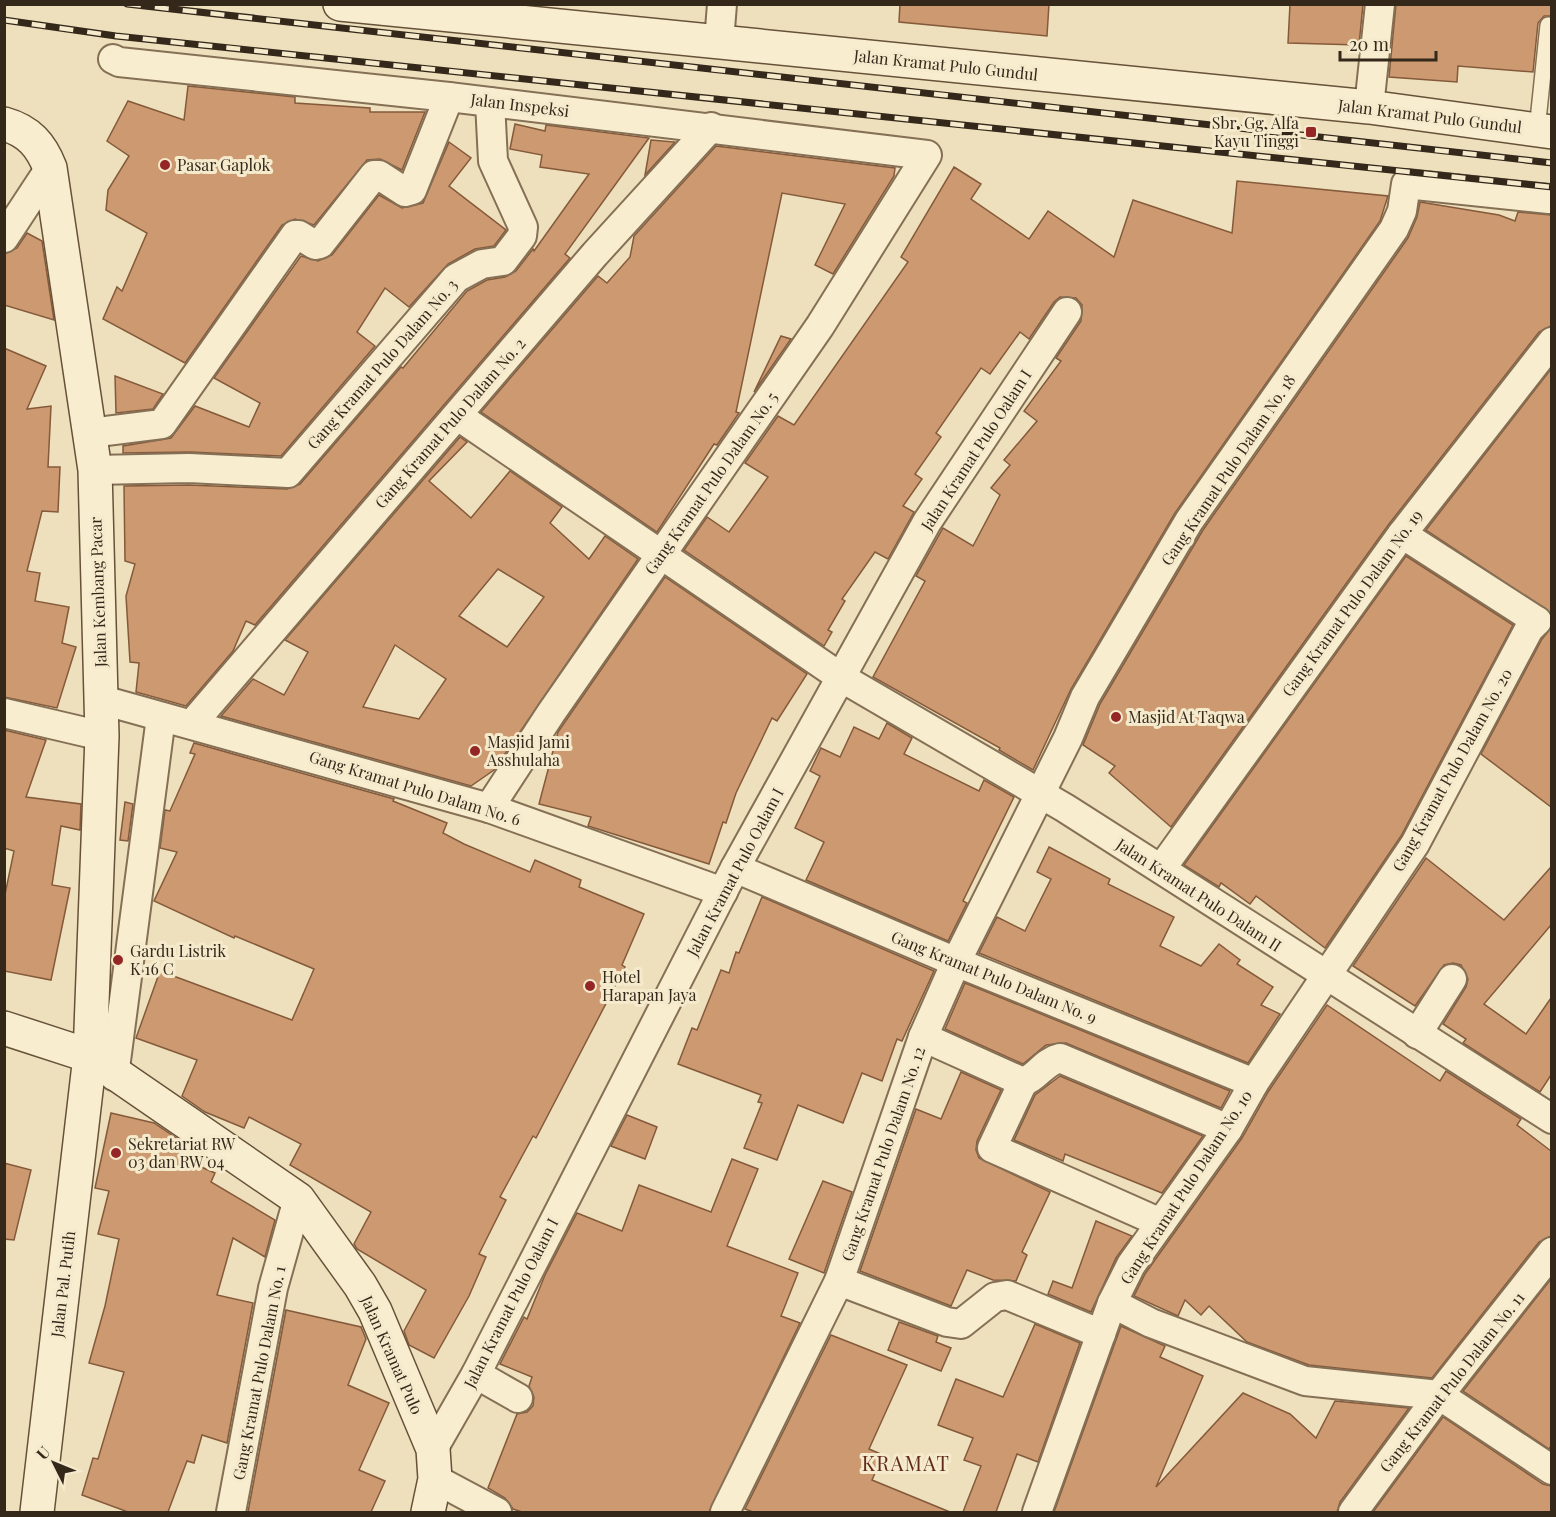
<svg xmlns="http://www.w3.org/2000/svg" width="1556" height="1517" viewBox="0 0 1556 1517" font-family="'Playfair Display',serif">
<rect width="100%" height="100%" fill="#eee0bc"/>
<g fill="#cc9971" stroke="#845a3b" stroke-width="1.5" fill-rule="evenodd">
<path d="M900,4H1049L1047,36L899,22Z"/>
<path d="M1290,4H1363L1359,45L1288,43Z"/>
<path d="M1396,4H1551V16H1544L1538,23L1533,72L1458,66L1457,82L1389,77Z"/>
<path d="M188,86L295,97V103L370,108V112H425L402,170L380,159L367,160L314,225L295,219L282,225L185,363L103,319L117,287L122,291L147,233L106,210L108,190L129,156L107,141L128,101L184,120Z"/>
<path d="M515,124L545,131L546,125L649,138L565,254L570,258L255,625L246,621L233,651L186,706L136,692L139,663L130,662L126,596L135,564L125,561L124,486L189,485L287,489L300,484L401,367L403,368L467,291L487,280L505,277L516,271L533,249L534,251L589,174L540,167L542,155L510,149Z"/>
<path d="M651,140L675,142L645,175Z"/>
<path d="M449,142L471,158L449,186L506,230L494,246L475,249L448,264L409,307L385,288L357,332L375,346L281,456L190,452L123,453V446L171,438L195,406L249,427L260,403L214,378L301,256L318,261L332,255L379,195L402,208L423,203Z"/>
<path d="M716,146L895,168L894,176L833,274L815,265L845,204L782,193L736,412L739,413L717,445L714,444L657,532L481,412L598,276L607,283L630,257L634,236Z"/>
<path d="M954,167L981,184L971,199L1029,239L1048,211L1114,257L1133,200L1232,233L1237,181L1388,196L1380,221L1175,513L1071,689L1033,770L999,750L1000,748L873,677L925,581L916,576L943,528L973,546L1000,495L991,488L1010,465L1004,460L1037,421L1024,411L1061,361L1056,358L1081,321L1082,305L1076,298L1060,297L1054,302L1029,339L1020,332L990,374L981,368L936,433L941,437L915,474L922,479L903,506L914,512L888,559L875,552L842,599L845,601L828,630L832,632L824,646L684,550L707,517L729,532L768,477L745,463L778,416L794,425L908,262L901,257Z"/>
<path d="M1420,202L1499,215L1515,221L1518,212L1551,215V326L1539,332L1389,524L1171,827L1109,773L1115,766L1083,745L1100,704L1203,530L1408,238L1417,217Z"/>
<path d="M27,233L42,241L54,320L4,305V254L17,248Z"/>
<path d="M781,336L791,339L754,392Z"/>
<path d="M4,348L46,366L27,409L51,406L48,467H60L58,512L42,511L27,571L40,573L35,601L69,607L62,643L76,647L57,708L4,697Z"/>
<path d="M1551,369V613L1426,530Z"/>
<path d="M115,376L163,394L153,409L116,413Z"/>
<path d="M460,437L467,442L429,481L471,518L510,471L562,507L550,523L589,559L605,536L638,559L494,770L471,786L221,716L253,679L284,695L308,652L285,640ZM498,569L544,597L507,647L459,616ZM395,645L446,679L419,719L363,707Z"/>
<path d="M1406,556L1513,625L1401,836L1325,948L1256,896L1250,904L1221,883L1219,887L1184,865Z"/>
<path d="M665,577L807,674L777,721L772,718L736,793L726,823L723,822L709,864L588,826L591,817L539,804L558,732Z"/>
<path d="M1551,628V807L1481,754L1542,639Z"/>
<path d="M887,723L912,738L904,754L979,791L984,780L1014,797L963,901L967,903L948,941L806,880L824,842L795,828L820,776L810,771L821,748L840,757L854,727L879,739Z"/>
<path d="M4,730L46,740L26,797L81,804L80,830L61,826L52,885L70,888L51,980L4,971V899L14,851L4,848Z"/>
<path d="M194,743L394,799L393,801L447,823L443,833L464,844L530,872L535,860L581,880L579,887L644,914L622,965L625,967L536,1138L533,1136L500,1197L506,1200L479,1254L486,1257L469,1296L434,1358L409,1345L404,1331L426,1290L357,1249L354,1244L371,1212L290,1165L301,1144L249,1117L244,1128L205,1112L182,1096L197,1060L136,1038L160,971L292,1020L314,969L235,936L234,938L154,901L177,852L160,848L165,810L170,811L195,754L190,753Z"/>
<path d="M125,802L133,804L128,841L120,840Z"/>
<path d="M1049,847L1110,879L1108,884L1174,917L1160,946L1201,966L1219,944L1240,960L1237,964L1273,987L1261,1005L1280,1014L1248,1063L979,953L997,917L1025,931L1051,879L1037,872Z"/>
<path d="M1426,858L1504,920L1551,867V925L1484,1004L1526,1034L1551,998V1075L1540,1092L1463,1043L1466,1039L1443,1024L1466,987L1468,979L1461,965L1453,963L1444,965L1415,1006L1353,966Z"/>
<path d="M762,897L934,971L902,1041L897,1039L882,1081L862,1073L843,1123L798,1105L777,1160L744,1148L762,1103L758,1102L761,1095L678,1064L692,1028L697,1030L721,970L729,973L736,952L739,953Z"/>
<path d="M965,983L1230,1091L1221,1108L1066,1043L1046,1045L1023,1064L945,1029Z"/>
<path d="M1327,1005L1440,1081L1446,1071L1521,1119L1517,1125L1551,1151V1236L1539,1242L1432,1378L1309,1365L1247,1342L1209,1306L1201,1315L1185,1300L1178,1316L1134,1296L1145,1274L1242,1138L1268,1092Z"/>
<path d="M961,1072L1001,1090L977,1141L976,1150L979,1158L1050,1192L1022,1252L1027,1255L1016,1281L993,1280L967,1270L951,1306L860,1271L916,1109L941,1119Z"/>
<path d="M1060,1076L1203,1136L1162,1193L1065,1154L1063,1161L1014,1140L1035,1095Z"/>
<path d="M111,1113L154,1123L182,1142L178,1157L215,1173L211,1182L275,1220L265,1257L233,1238L217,1295L253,1303L227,1443L202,1435L194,1463L187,1461L168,1512H128L82,1495L93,1458L98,1459L124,1372L89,1363L105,1306L119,1239L98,1234L109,1191L95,1188Z"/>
<path d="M627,1115L657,1127L645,1159L611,1146Z"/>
<path d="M732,1159L758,1169L727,1246L798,1273L781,1316L800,1323L709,1512H522L513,1509L505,1498L488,1488L517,1414L527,1412L533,1406L534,1397L529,1386L532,1377L500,1364L524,1317L527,1319L545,1275L577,1213L622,1231L639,1185L711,1212Z"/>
<path d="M4,1163L31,1170L14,1240L4,1239Z"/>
<path d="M823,1181L852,1192L824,1273L789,1259Z"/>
<path d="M1096,1221L1132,1236L1116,1258L1091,1312L1048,1294L1053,1281L1072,1288Z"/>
<path d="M1551,1279V1446L1549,1449L1463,1391Z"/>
<path d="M286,1310L361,1327L366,1339L348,1385L389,1403L359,1470L385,1481L371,1512H248Z"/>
<path d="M899,1322L938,1336L936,1342L951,1348L941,1371L888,1350Z"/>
<path d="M1035,1324L1080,1343L1038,1462L1017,1454L996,1512H963L981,1466L964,1460L973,1438L938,1425L956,1379L1003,1397Z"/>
<path d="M1121,1326L1165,1346L1160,1357L1203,1376L1156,1487L1243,1393L1290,1414L1316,1438L1335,1401L1409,1408L1340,1502L1337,1512H1054Z"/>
<path d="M831,1335L907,1365L869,1449L883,1455L872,1480L950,1512H753L745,1509Z"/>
<path d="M1443,1417L1543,1484L1551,1486V1512H1373Z"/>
</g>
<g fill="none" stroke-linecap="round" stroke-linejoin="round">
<defs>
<path id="lane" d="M1537,130L1548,25"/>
<g id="street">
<path d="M719,42L722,4"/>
<path d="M113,59L119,62L449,97L927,155L820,326L551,713L489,808"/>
<path d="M1369,107L1380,4"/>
<path d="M4,238L50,168"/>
<path d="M458,416L842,678L1065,808L1552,1119"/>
<path d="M90,433L162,424L295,235H299L315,245L320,244L374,175H379L405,192L412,190L449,97"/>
<path d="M95,470L189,468L288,473L456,278L482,264L503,261L522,236L523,227L493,161L490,102"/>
<path d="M1402,534L1537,621"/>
<path d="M102,700L489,808L723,892"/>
<path d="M4,713L102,736"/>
<path d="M192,724L595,254L711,127"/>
<path d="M735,868L956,962L1254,1083"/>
<path d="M1161,869L1402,534L1552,342"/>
<path d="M1417,1034L1452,979"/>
<path d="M923,1037L1023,1082C1038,1077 1043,1062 1060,1058L1228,1129"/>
<path d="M114,1076L161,717"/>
<path d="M1023,1082L992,1148L1161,1223"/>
<path d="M839,1281L947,1322L961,1324L995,1297L1007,1295L1101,1334"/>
<path d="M1112,1303L1151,1323L1305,1381L1439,1395L1552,1470"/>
<path d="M476,1374L518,1398"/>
<path d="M433,1449L476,1374L735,868L927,522L1067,312"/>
<path d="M435,1479L497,1512"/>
<path d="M231,1512L273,1288L298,1199"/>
<path d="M725,1512L839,1281L923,1037L956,962L1068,738L1085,697L1189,521L1394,229L1402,211L1406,184L1549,199"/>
<path d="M1037,1512L1112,1303L1131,1265L1228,1129L1254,1083L1415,844L1529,629L1537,621"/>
<path d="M1353,1512L1439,1395L1552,1252"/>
</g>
<g id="secondary">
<path d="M340,4L1369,107L1552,132"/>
<path d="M4,124C29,131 41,145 50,168L95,470L102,736L90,1056L37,1512"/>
<path d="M4,1028L90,1056L298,1199L360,1285L375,1311L433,1449L435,1479L428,1512"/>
</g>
</defs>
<use href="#lane" stroke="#857056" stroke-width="18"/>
<use href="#street" stroke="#857056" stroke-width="32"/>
<use href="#secondary" stroke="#665139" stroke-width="36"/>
<use href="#lane" stroke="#f9edcf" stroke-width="15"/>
<use href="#street" stroke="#f9edcf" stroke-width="28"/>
<use href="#secondary" stroke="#f9edcf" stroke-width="33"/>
<defs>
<g id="rail">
<path d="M127,4L1552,163"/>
<path d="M4,20L116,36L1552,187"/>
</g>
</defs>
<use href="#rail" stroke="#34281b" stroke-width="7"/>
<use href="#rail" stroke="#f5eacc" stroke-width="4.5" stroke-dasharray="14" stroke-linecap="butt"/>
</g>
<g fill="#942725" stroke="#f5eacc" stroke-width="2">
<rect x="1305" y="126" width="12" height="12" rx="3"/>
<circle cx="165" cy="165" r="6"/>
<circle cx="1116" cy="717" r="6"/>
<circle cx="475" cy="751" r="6"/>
<circle cx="118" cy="960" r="6"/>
<circle cx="590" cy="986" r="6"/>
<circle cx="116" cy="1153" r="6"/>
</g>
<g text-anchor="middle" stroke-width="6" stroke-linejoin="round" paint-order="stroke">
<g font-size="16" fill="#34281b" stroke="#f5eacc">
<text transform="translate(946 65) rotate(6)" y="6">Jalan Kramat Pulo Gundul</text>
<text transform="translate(520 105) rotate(7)" y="6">Jalan Inspeksi</text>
<text transform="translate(1430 116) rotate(7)" y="6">Jalan Kramat Pulo Gundul</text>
<text transform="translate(382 364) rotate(-49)" y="6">Gang Kramat Pulo Dalam No. 3</text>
<text transform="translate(450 423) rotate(-49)" y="6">Gang Kramat Pulo Dalam No. 2</text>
<text transform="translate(976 450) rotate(-57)" y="6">Jalan Kramat Pulo Oalam I</text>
<text transform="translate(1228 470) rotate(-56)" y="6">Gang Kramat Pulo Dalam No. 18</text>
<text transform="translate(711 483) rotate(-55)" y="6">Gang Kramat Pulo Dalam No. 5</text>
<text transform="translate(98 592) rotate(-92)" y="6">Jalan Kembang Pacar</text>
<text transform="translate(1352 603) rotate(-54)" y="6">Gang Kramat Pulo Dalam No. 19</text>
<text transform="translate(1452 770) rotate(-61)" y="6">Gang Kramat Pulo Dalam No. 20</text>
<text transform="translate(415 788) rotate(17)" y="6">Gang Kramat Pulo Dalam No. 6</text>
<text transform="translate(735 872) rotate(-62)" y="6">Jalan Kramat Pulo Oalam I</text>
<text transform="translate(1199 895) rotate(33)" y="6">Jalan Kramat Pulo Dalam II</text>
<text transform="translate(994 977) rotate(22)" y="6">Gang Kramat Pulo Dalam No. 9</text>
<text transform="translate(883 1154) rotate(-71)" y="6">Gang Kramat Pulo Dalam No. 12</text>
<text transform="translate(1186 1187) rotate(-57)" y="6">Gang Kramat Pulo Dalam No. 10</text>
<text transform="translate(63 1284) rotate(-83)" y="6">Jalan Pal. Putih</text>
<text transform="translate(511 1303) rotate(-63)" y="6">Jalan Kramat Pulo Oalam I</text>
<text transform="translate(392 1355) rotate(66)" y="6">Jalan Kramat Pulo</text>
<text transform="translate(259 1373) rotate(-79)" y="6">Gang Kramat Pulo Dalam No. 1</text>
<text transform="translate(1452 1382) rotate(-52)" y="6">Gang Kramat Pulo Dalam No. 11</text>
</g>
<g font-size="16" fill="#34281b" stroke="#f5eacc" text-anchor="start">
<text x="1299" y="129" text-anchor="end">Sbr. Gg. Alfa<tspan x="1299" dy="18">Kayu Tinggi</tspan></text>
<text x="177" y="171">Pasar Gaplok</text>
<text x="1128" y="723">Masjid At Taqwa</text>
<text x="487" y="748">Masjid Jami<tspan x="487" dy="18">Asshulaha</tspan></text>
<text x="130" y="957">Gardu Listrik<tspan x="130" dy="18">K 16 C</tspan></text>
<text x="602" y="983">Hotel<tspan x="602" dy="18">Harapan Jaya</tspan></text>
<text x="128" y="1150">Sekretariat RW<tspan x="128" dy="18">03 dan RW 04</tspan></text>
</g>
<g font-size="20" letter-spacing="1.5" fill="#612a1a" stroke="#f5eacc">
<text x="906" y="1471">KRAMAT</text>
</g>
</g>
<rect width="1556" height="1517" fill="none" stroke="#34281b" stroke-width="12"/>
<g transform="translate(54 1463) rotate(313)" stroke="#f5eacc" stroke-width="4.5" paint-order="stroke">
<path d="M0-4.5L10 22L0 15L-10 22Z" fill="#34281b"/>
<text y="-9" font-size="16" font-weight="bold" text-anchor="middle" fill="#34281b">U</text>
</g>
<path d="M1340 51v9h96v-9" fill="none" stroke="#34281b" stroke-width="3"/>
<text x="1349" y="51" font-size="18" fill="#34281b" stroke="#f5eacc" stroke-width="4.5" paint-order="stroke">20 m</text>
</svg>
